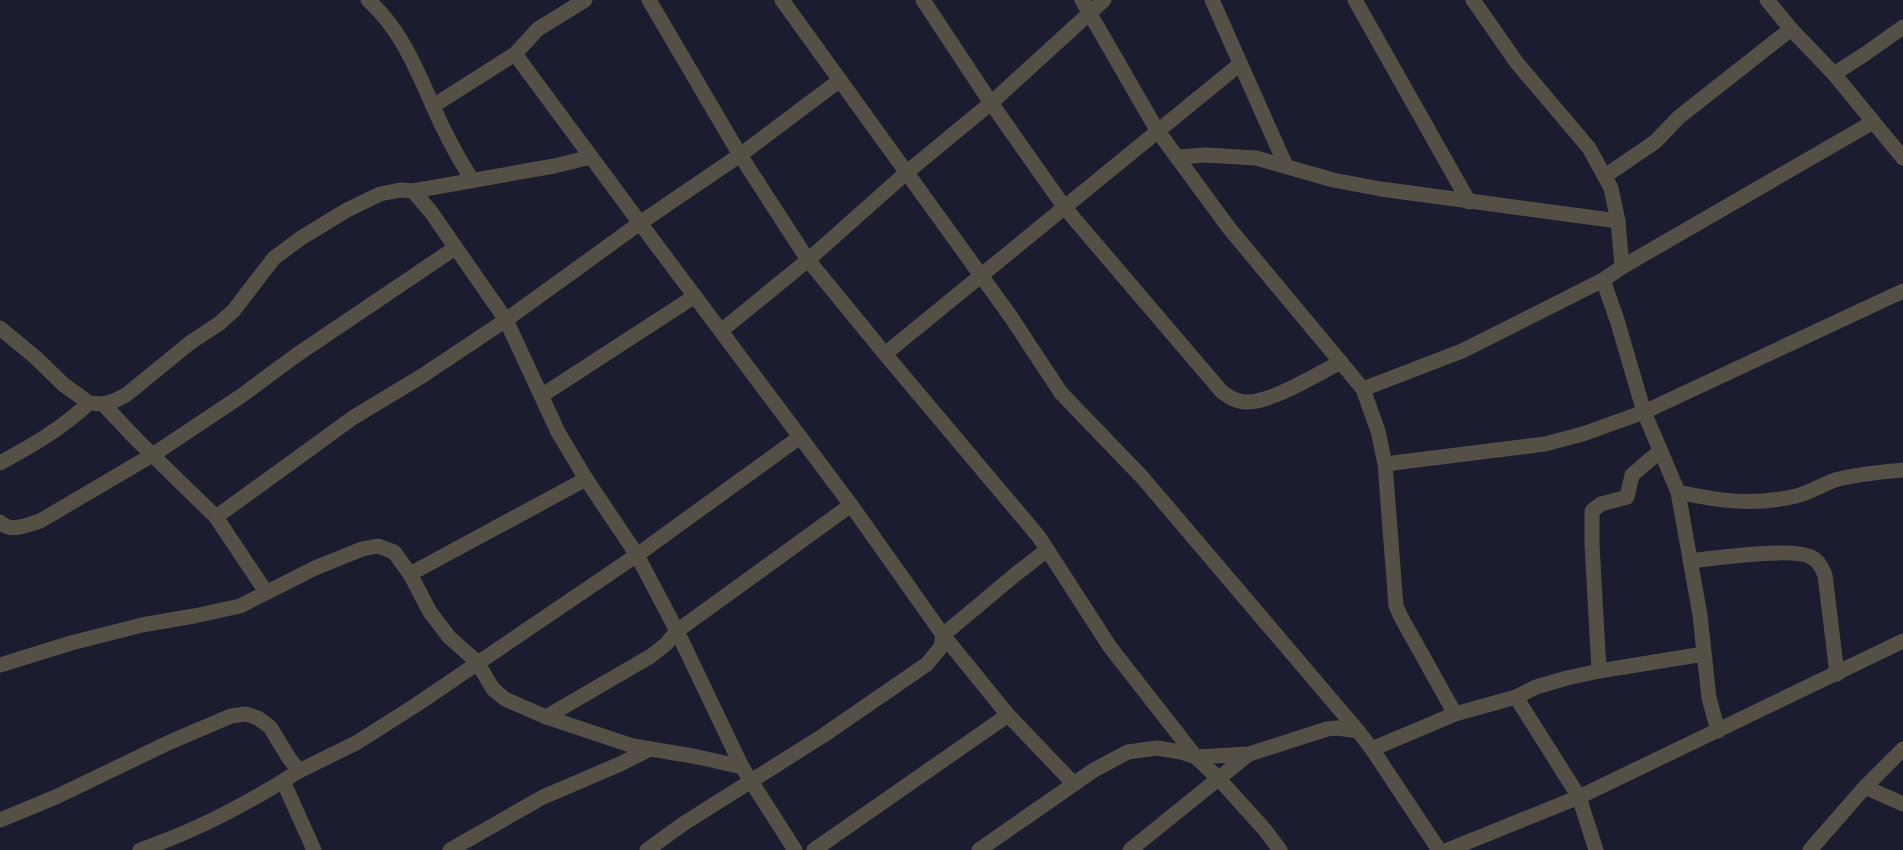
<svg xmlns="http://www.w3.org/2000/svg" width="1903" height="850" viewBox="0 0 1903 850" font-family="Jost,sans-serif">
<rect width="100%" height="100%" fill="#1b1c30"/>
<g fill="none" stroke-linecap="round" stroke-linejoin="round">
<g stroke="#545046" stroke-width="15">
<path d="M368,0C400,28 416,68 433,106C444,132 457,156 472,180"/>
<path d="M649,0L740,155L808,260L885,354L1039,537L1110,647L1196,757L1219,779L1265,830L1280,850"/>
<path d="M782,0L1011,317L1061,393L1142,477L1358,731L1372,749L1439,850"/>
<path d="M923,0L991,103L1065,208L1222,392C1229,397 1235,401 1244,402C1270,404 1317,374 1341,362"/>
<path d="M1082,0L1157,130L1229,228L1363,389L1378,431L1385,464L1396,606L1401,617L1455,714"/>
<path d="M1212,0L1286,166"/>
<path d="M1355,0L1469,202"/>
<path d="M1473,0L1517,63L1589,148L1611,188L1618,221L1622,267L1603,280L1617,320L1644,412L1678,492L1700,615L1709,698L1718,731"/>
<path d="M1767,0L1791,29L1834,74L1903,158"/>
<path d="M515,54L640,223L851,505L943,635L1008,715L1074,784"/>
<path d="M1834,74L1865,54L1903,27"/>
<path d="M433,106L515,54L538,29L585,0"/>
<path d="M1177,157L1206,155L1256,158L1333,180L1381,189L1618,221"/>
<path d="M1605,176L1655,142L1679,117L1791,29"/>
<path d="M413,191L431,212L506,320L558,432L586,479L637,555L677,631L742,767"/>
<path d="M1622,267L1873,122"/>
<path d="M0,328L35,357L64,385L81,397L89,403L103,404L114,401L126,395L191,342L220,323L234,310L274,258L301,238L347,210L380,194L400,190L413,191L554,166L591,157"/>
<path d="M721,331L808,260L906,173L991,103L1104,0"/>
<path d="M885,354L1240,64"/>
<path d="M1363,389L1462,351L1603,280"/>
<path d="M541,396L695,296"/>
<path d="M103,404L138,441L216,517L266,592"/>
<path d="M0,463C33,445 61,429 89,403"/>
<path d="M1385,464L1545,444L1583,434L1644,412L1903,291"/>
<path d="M1678,492C1719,501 1754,506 1796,496C1810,493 1821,485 1835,480C1856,474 1881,472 1903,470"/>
<path d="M216,517L354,417L422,376L506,320L640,223L740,155L840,80"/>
<path d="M0,522C11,533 27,525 40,521L154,454L241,396L298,354L455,248"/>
<path d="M1690,561C1714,558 1792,547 1811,557C1819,561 1821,567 1825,575L1837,674"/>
<path d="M410,574L586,479"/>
<path d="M0,665L71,643L142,625L194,616L240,606L315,568L362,549L378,546L394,552L410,574L430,612L449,637L477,662L493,689L505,699L546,717L633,746L698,757L742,767L795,850"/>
<path d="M1599,671L1592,544V511L1601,504L1627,497L1632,475L1660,451"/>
<path d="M1516,697L1579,797L1596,850"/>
<path d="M546,717L651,656L666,644L677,631L851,505"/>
<path d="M1372,749L1455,714L1516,697L1536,687L1567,678L1599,671L1704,654"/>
<path d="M283,781L314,850"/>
<path d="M1865,787L1903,804"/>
<path d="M0,820L58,796L170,742L231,716L246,714L258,718L270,727L289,758L299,771L356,743L416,705L637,555L800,437"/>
<path d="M140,850C197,831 249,803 299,771"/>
<path d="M450,850L543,797L620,764L650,749"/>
<path d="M647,850L683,824L824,735L927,664L941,647L943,635L1016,574L1047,550"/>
<path d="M814,850L1008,715"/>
<path d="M979,850L1094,770L1128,752L1157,748L1181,752L1196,757L1249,754L1327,729L1337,728L1358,731"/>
<path d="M1130,850L1249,754"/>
<path d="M1448,850L1579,797L1903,641"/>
<path d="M1810,850L1865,787L1903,749"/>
</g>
</g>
</svg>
